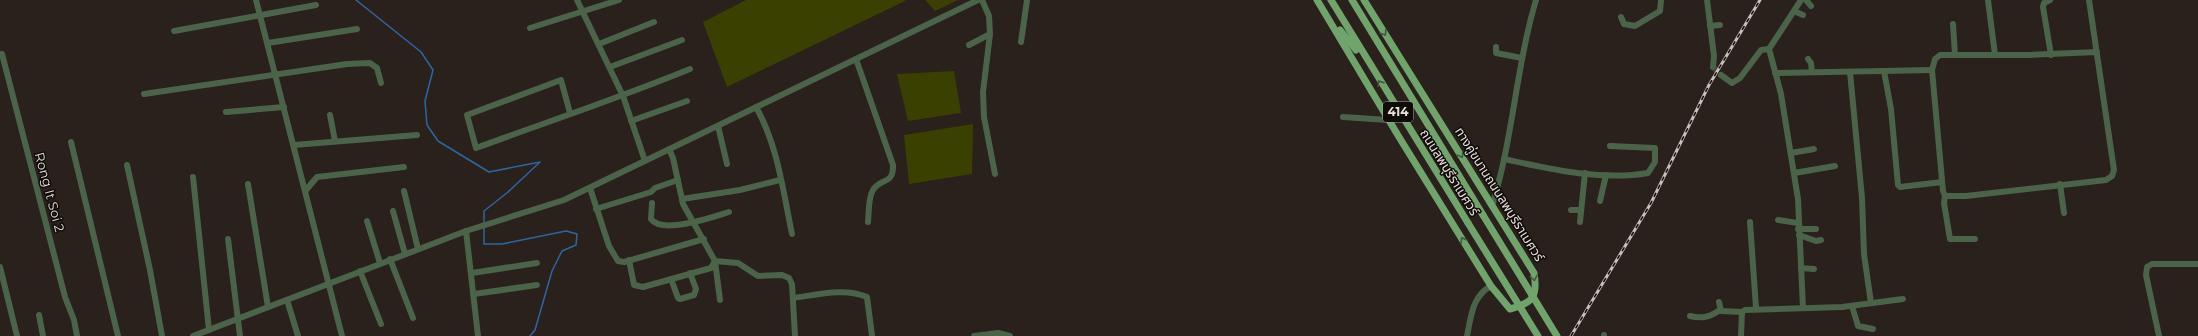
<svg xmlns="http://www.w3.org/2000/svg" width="2198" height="336" viewBox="0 0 2198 336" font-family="Montserrat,'Noto Sans Thai',sans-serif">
<rect width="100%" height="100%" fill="#2a201c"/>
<g fill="#3a4000">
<path d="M746,0H905V1L727,87L703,22Z"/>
<path d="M925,0H958L935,11Z"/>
<path d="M954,71L961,113L908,121L897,74Z"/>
<path d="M973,124L972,174L909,184L904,135Z"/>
</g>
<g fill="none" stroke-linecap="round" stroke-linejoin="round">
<g stroke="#2e66a2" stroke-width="1.5">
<path d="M356,0L421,52L433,70L425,101L427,125L438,141L489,172L540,162L508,192L484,211V224"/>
<path d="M484,228V244H502L566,231L577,234L576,245L562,251L552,271L535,330L530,336"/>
</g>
<path stroke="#473d39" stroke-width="6" stroke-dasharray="6 3" stroke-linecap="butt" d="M1713,67L1721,75"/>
<g stroke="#4b6349" stroke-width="6">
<path d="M256,0L342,336"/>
<path d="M577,0L623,96L645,161"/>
<path d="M982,0L989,16L990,34L983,92L984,117L995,174"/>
<path d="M1707,0L1714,56L1713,67"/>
<path d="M1801,0L1769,49L1781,94L1798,199L1803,308"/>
<path d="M1806,0L1811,6"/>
<path d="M1988,0L1995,55"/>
<path d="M2050,0L2044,3L2043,7L2051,55"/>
<path d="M2089,0L2114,170L2112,176L2106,180L1966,196H1945L1943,191L1932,70L1935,59L1940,55H2029L2097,52"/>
<path d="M1794,11L1803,15"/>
<path d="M1621,17L1624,24L1635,26L1660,11L1661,0"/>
<path d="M1953,24L1955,55"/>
<path d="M1710,26L1720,25"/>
<path d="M530,28L619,0"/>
<path d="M174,31L316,5"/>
<path d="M1021,42L1027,0"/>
<path d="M268,43L357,29"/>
<path d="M599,44L654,22"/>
<path d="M969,45L990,34"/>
<path d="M1496,47V53L1522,58"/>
<path d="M2,54L65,297L74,320L77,336"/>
<path d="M856,59L893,165C894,185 880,178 873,190C868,198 869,212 868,222"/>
<path d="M1808,59L1811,63L1812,72"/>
<path d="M610,67L682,40"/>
<path d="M1884,71L1891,109L1898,185L1900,187L1942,182"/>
<path d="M1850,72L1862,198L1864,254L1871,303"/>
<path d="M1775,73L1932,70"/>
<path d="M1721,75L1732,83L1740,78L1761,50L1769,49"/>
<path d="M144,94L347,64L370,63L377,68L381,83"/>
<path d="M756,107C778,146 783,191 792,234"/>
<path d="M226,112L284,107"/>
<path d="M570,113L561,80L467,115L476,148C547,122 619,98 690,69"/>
<path d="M330,115L335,141"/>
<path d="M1343,117L1388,120"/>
<path d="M631,121L687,101"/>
<path d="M718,126L727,164"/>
<path d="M71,142L118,336"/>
<path d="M294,145L417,135"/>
<path d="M669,149L673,158L683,204L715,261L738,263L758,276L782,275L789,278L792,284L795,336"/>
<path d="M1791,153L1814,149"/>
<path d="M1504,159C1550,169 1601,181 1648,173L1655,162V148L1610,146"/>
<path d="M127,165L150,270L162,336"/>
<path d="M1794,173L1835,166"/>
<path d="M193,177L209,330"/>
<path d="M248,184L268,307"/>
<path d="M2060,184L2064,213"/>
<path d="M590,188L609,246L618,261L624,262L704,239"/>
<path d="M306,190L317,177L404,167"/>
<path d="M404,191L418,249"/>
<path d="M1945,196L1944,203L1950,239H1975"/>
<path d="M682,199L740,190L780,180"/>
<path d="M1600,201L1606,175"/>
<path d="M652,203L651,219C662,235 713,217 729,212"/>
<path d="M1492,206C1513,139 1516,67 1536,0"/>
<path d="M596,209L651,192L655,188L678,180"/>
<path d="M1571,210H1581"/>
<path d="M393,211L405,254"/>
<path d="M1778,220L1798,223"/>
<path d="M367,221L380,263"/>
<path d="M1580,222L1585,173"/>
<path d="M1750,222L1756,308"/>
<path d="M1798,229H1816"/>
<path d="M466,231L478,336"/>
<path d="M1799,235L1816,241L1821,240"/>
<path d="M228,239L240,336"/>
<path d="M390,259L413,318"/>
<path d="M629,260L634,285L643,287L711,268L715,261L720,300"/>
<path d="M0,267L17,336"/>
<path d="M1801,268L1814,269"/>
<path d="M360,271L381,324"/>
<path d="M472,273L537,263"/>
<path d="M671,279L678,298L680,299L694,295L696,289L690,273"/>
<path d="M474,294L537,285"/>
<path d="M793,298C816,295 845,287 867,297L872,336"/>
<path d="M287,300L298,336"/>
<path d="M1719,302L1721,311L1742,312"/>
<path d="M1852,306L1858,326L1873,329"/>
<path d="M39,315L43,336"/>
<path d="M1690,316C1702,319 1710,317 1720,310"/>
<path d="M193,336L466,231L564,200L978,0"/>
<path d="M974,336L998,333L1010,336"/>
<path d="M1467,336C1471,317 1472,296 1491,286"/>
<path d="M1604,336V335"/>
<path d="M1741,336L1742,312L1745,310L1842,307L1903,299"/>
<path d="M2159,336L2146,275L2147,267L2152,264H2198"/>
</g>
<g stroke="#71a46d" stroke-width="7">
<path d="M1317,0L1399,137L1491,286L1510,309C1533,303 1538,297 1534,273L1364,0"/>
<path d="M1331,0L1468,223"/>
<path d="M1352,0L1483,215"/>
<path d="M1340,30L1356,50"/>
</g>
<defs>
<path id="rail" d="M1571,336L1651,203L1709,85L1760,0"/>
</defs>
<use href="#rail" stroke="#c7c0bd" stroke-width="3"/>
<use href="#rail" stroke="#0f0b09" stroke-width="1.5" stroke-dasharray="4.5" stroke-linecap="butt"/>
<g stroke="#71a46d" stroke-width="7">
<path d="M1483,215L1557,336"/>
<path d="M1468,223L1538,336"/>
</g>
</g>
<defs><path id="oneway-chevron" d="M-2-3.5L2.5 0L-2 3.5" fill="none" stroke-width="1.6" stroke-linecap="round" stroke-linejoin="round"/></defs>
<g stroke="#40583b">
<use href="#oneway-chevron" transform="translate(1384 33) rotate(58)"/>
<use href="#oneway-chevron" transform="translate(1380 83) rotate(-122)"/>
<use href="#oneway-chevron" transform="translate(1461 155) rotate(59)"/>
<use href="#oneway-chevron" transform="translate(1463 240) rotate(-121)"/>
<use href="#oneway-chevron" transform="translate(1534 278) rotate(79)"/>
</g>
<g text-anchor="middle" stroke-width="3" stroke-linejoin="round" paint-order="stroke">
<rect fill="#0f0b09" stroke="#a8a29f" stroke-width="1" x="1383" y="102" width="30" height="20" rx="3"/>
<g font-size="12" font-weight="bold" fill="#e9e2df">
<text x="1398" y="116">414</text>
</g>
<g font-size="13" fill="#e9e2df" stroke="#0f0b09">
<text transform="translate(1450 172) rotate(58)" y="5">ถนนลพบุรีราเมศวร์</text>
<text transform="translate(50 192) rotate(75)" y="5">Rong It Soi 2</text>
<text transform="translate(1500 194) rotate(58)" y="5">ทางคู่ขนานถนนลพบุรีราเมศวร์</text>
</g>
</g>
</svg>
